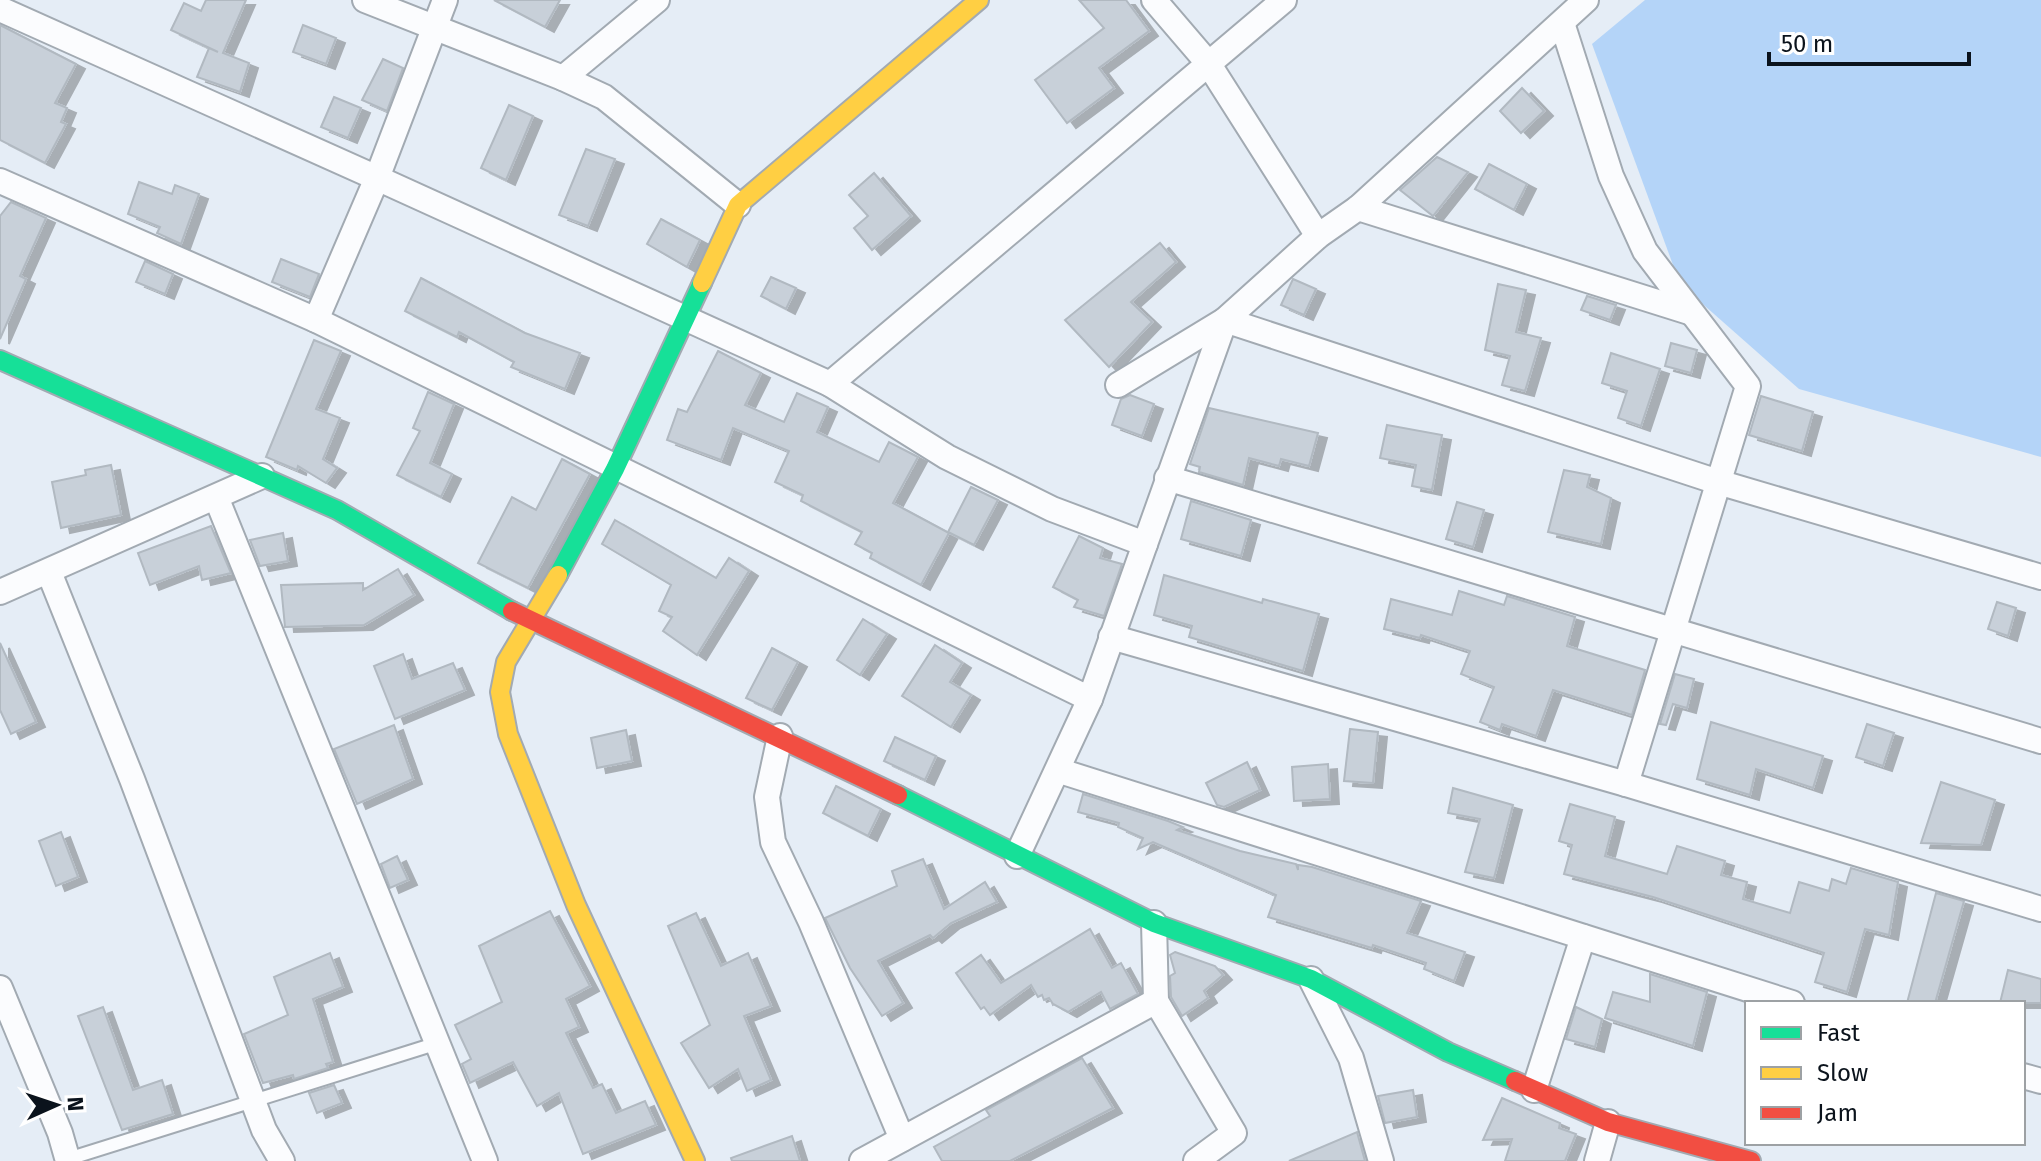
<svg xmlns="http://www.w3.org/2000/svg" width="2041" height="1161" viewBox="0 0 2041 1161" font-family="'Fira Sans',sans-serif">
<defs>
<filter id="shadow"><feDropShadow dx="9" dy="5" stdDeviation="0" flood-color="#0004"/></filter>
</defs>
<rect width="100%" height="100%" fill="#e5edf6"/>
<path fill="#b4d4f8" d="M1645,0H2041V457L1799,389L1680,284L1592,44Z"/>
<g fill="#c8d0d9" stroke="#b1b9c1" stroke-width="2" filter="url(#shadow)">
<path d="M206,0H246L223,53L249,63L240,92L197,77L209,48L218,52L171,30L184,3L201,11Z"/>
<path d="M494,0H560L545,27Z"/>
<path d="M1079,0H1126L1149,31L1099,68L1114,88L1067,123L1035,80L1104,28Z"/>
<path d="M0,25L76,64L55,103L67,108L61,122L66,124L45,163L0,140Z"/>
<path d="M303,25L336,38L326,64L293,52Z"/>
<path d="M383,59L403,68L387,111L362,100Z"/>
<path d="M1522,88L1544,111L1521,133L1500,111Z"/>
<path d="M334,97L361,108L348,138L321,127Z"/>
<path d="M509,105L533,116L506,180L481,168Z"/>
<path d="M586,149L615,159L588,226L559,215Z"/>
<path d="M1437,157L1468,172L1433,216L1400,190Z"/>
<path d="M1489,164L1527,184L1514,210L1475,189Z"/>
<path d="M874,173L911,216L872,250L854,228L868,216L849,195Z"/>
<path d="M139,182L172,194L175,185L199,194L181,244L157,233L160,227L128,214Z"/>
<path d="M11,202L46,218L20,276L26,279L0,339V216Z"/>
<path d="M661,219L700,240L687,267L647,244Z"/>
<path d="M1160,243L1176,262L1131,302L1152,322L1109,367L1065,320Z"/>
<path d="M281,259L319,274L310,297L272,282Z"/>
<path d="M145,261L173,274L165,294L136,282Z"/>
<path d="M771,277L796,288L786,309L761,296Z"/>
<path d="M421,278L525,333L580,353L565,389L511,367L514,362L459,332L457,337L405,311Z"/>
<path d="M1293,279L1316,289L1304,315L1281,305Z"/>
<path d="M1498,284L1526,290L1516,332L1541,338L1525,391L1502,385L1510,356L1485,350Z"/>
<path d="M1587,296L1616,305L1610,320L1581,310Z"/>
<path d="M314,340L341,351L316,409L340,418L323,459L337,468L326,483L298,466L297,470L266,457Z"/>
<path d="M1671,343L1697,350L1691,373L1665,366Z"/>
<path d="M718,351L761,373L745,405L784,422L797,393L828,407L817,432L879,462L889,442L918,457L893,503L949,533L921,585L870,558L872,553L855,544L862,532L801,501L803,495L775,482L789,451L733,428L721,460L667,440L678,409L687,412Z"/>
<path d="M1611,353L1660,369L1641,426L1618,418L1627,391L1602,383Z"/>
<path d="M428,392L454,404L430,463L452,474L441,497L397,475L420,431L413,428Z"/>
<path d="M1130,395L1154,404L1142,436L1112,425L1121,399Z"/>
<path d="M1761,396L1813,412L1802,451L1749,435Z"/>
<path d="M1209,408L1318,433L1309,466L1281,459L1279,466L1249,458L1243,485L1199,472L1200,467L1190,464Z"/>
<path d="M1387,425L1442,435L1432,490L1412,486L1416,465L1380,458Z"/>
<path d="M562,459L590,474L528,588L478,563L512,497L536,510Z"/>
<path d="M111,465L121,515L61,528L52,482L86,475L85,470Z"/>
<path d="M1564,470L1590,475L1587,487L1611,498L1601,544L1548,532Z"/>
<path d="M971,487L998,500L974,545L948,532Z"/>
<path d="M1191,501L1251,520L1241,556L1181,539Z"/>
<path d="M1457,502L1484,510L1473,547L1446,539Z"/>
<path d="M615,520L716,578L729,558L749,571L697,655L663,631L672,617L659,611L671,585L602,544Z"/>
<path d="M211,526L231,573L202,580L199,566L150,585L138,553Z"/>
<path d="M283,533L288,561L260,566L250,540Z"/>
<path d="M1079,536L1103,548L1100,558L1122,564L1104,616L1074,607L1078,600L1053,587Z"/>
<path d="M398,569L414,595L364,625L285,627L281,585L363,583V590Z"/>
<path d="M1164,575L1262,603L1263,599L1319,614L1303,671L1189,637L1192,626L1154,615Z"/>
<path d="M1459,591L1504,605L1507,596L1575,617L1567,646L1645,670L1632,715L1553,690L1536,736L1502,724L1500,730L1480,722L1494,687L1461,674L1470,651L1421,635L1420,638L1384,629L1391,599L1452,615Z"/>
<path d="M1997,602L2016,608L2008,636L1988,629Z"/>
<path d="M863,619L887,634L860,675L837,660Z"/>
<path d="M0,643L36,722L11,734L0,710Z"/>
<path d="M935,645L962,663L950,682L971,695L951,727L902,696Z"/>
<path d="M772,648L798,662L772,710L746,698Z"/>
<path d="M403,654L412,679L453,663L465,690L395,719L374,666Z"/>
<path d="M1675,674L1694,679L1687,708L1673,704L1666,725L1660,724Z"/>
<path d="M1711,722L1823,756L1813,788L1756,769L1750,795L1697,779Z"/>
<path d="M1867,724L1894,733L1883,766L1856,757Z"/>
<path d="M394,725L413,779L357,804L334,749Z"/>
<path d="M1350,729L1378,732L1373,783L1344,781Z"/>
<path d="M626,730L632,761L597,768L591,738Z"/>
<path d="M895,737L936,756L925,780L884,761Z"/>
<path d="M1247,762L1260,790L1224,807L1217,805L1206,783Z"/>
<path d="M1328,764L1330,799L1294,801L1292,767Z"/>
<path d="M1941,782L1995,800L1981,845L1921,843Z"/>
<path d="M836,786L881,809L868,836L823,813Z"/>
<path d="M1453,788L1513,805L1494,878L1465,872L1480,819L1448,813Z"/>
<path d="M1083,794L1168,821L1183,827L1177,830L1240,851L1296,864L1298,870V865L1312,867L1421,901L1407,933L1465,952L1454,981L1424,969L1426,963L1373,945L1372,948L1268,917L1276,895L1153,842L1138,849L1143,838L1118,827L1119,823L1078,812Z"/>
<path d="M1570,804L1615,817L1605,856L1667,874L1677,846L1725,861L1721,875L1747,882L1743,899L1790,913L1799,882L1829,891L1832,879L1846,884L1851,868L1898,882L1889,935L1865,929L1847,992L1815,982L1824,953L1653,897L1564,874L1572,845L1559,841Z"/>
<path d="M61,832L78,877L56,886L39,841Z"/>
<path d="M397,856L408,880L390,888L381,864Z"/>
<path d="M923,859L944,909L985,882L997,902L951,923L933,938L930,935L878,961L903,1003L882,1016L850,968L825,918L897,886L892,871Z"/>
<path d="M1936,893L1964,901L1935,1003H1907Z"/>
<path d="M550,911L590,986L566,999L579,1027L566,1033L593,1088L602,1084L616,1113L645,1101L656,1125L583,1154L559,1093L537,1106L513,1062L470,1083L462,1064L471,1059L455,1025L502,1002L479,946Z"/>
<path d="M696,913L721,966L748,953L771,1006L744,1016L771,1080L747,1091L738,1069L709,1088L681,1043L710,1025L668,926Z"/>
<path d="M1090,929L1112,968L1121,963L1138,994L1110,1009L1101,992L1068,1012L1053,1004L1049,998L1044,1000L1042,995L1038,997L1031,985L990,1015L984,1007L981,1009L956,973L981,955L1001,983Z"/>
<path d="M1175,952L1215,966L1223,975L1204,991L1208,998L1182,1016L1171,997L1170,976L1175,973L1170,955Z"/>
<path d="M330,953L343,987L313,999L333,1062L326,1064L328,1068L294,1079L293,1075L263,1083L244,1034L288,1015L274,977Z"/>
<path d="M2008,970L2041,979V1003H2000Z"/>
<path d="M1650,974L1707,992L1693,1046L1605,1018L1613,992L1650,1002Z"/>
<path d="M103,1007L133,1090L162,1080L173,1114L122,1130L78,1016Z"/>
<path d="M1576,1007L1602,1019L1595,1047L1566,1039Z"/>
<path d="M1082,1058L1113,1108L1010,1161H942L934,1147L990,1116L986,1110Z"/>
<path d="M334,1085L342,1103L317,1113L309,1093Z"/>
<path d="M1413,1090L1417,1117L1385,1123L1378,1096Z"/>
<path d="M1502,1098L1560,1123L1559,1128L1576,1134L1565,1161H1505L1512,1139L1483,1140Z"/>
<path d="M1357,1132L1365,1161H1289Z"/>
<path d="M792,1136L800,1161H732L731,1158Z"/>
</g>
<g fill="none" stroke-linecap="round" stroke-linejoin="round">
<defs>
<path id="lane" d="M68,1159L438,1043"/>
<g id="street">
<path d="M365,0L563,78L657,0"/>
<path d="M445,0L377,178L830,384L1284,0"/>
<path d="M1154,0L1208,63L1318,236"/>
<path d="M0,9L377,178L316,320"/>
<path d="M1562,23L1611,176L1645,251L1748,386L1626,784"/>
<path d="M563,78L604,97L738,205"/>
<path d="M0,181L316,320L1090,699"/>
<path d="M1358,208L1689,312"/>
<path d="M830,384L947,457L1052,509L1145,544L1090,699L1017,856"/>
<path d="M1118,385L1225,320L1718,482L2041,577"/>
<path d="M1167,478L2041,741"/>
<path d="M216,497L485,1161"/>
<path d="M1145,544L1225,320L1318,236L1358,208L1586,0"/>
<path d="M49,572L132,779L264,1130L282,1161"/>
<path d="M0,592L262,476"/>
<path d="M1111,637L1626,784L2041,909"/>
<path d="M780,736L767,797L773,842L811,922L902,1139"/>
<path d="M1060,771L1792,1003"/>
<path d="M1154,923L1156,1001"/>
<path d="M1311,979L1351,1058L1381,1161"/>
<path d="M0,988L60,1133L68,1161"/>
<path d="M2023,1076L2041,1081"/>
<path d="M1534,1090L1583,937"/>
<path d="M862,1161L1156,1001L1234,1133L1196,1161"/>
<path d="M1597,1161L1608,1122"/>
</g>
<g id="fast">
<path d="M0,360L337,510L512,611"/>
<path d="M558,575L615,469L702,283"/>
<path d="M898,795L1154,923L1311,979L1448,1052L1515,1081"/>
</g>
<g id="slow">
<path d="M702,283L738,205L979,0"/>
<path d="M558,575L506,662L500,692L508,734L576,905L695,1161"/>
</g>
<g id="jam">
<path d="M512,611L898,795"/>
<path d="M1515,1081L1608,1122L1751,1161"/>
</g>
</defs>
<use href="#lane" stroke="#a2aab2" stroke-width="16"/>
<use href="#street" stroke="#a2aab2" stroke-width="28"/>
<use href="#fast" stroke="#a2aab2" stroke-width="22"/>
<use href="#slow" stroke="#a2aab2" stroke-width="22"/>
<use href="#jam" stroke="#a2aab2" stroke-width="22"/>
<use href="#lane" stroke="#fbfcfe" stroke-width="12"/>
<use href="#street" stroke="#fbfcfe" stroke-width="24"/>
<use href="#fast" stroke="#16e098" stroke-width="18"/>
<use href="#slow" stroke="#ffcf43" stroke-width="18"/>
<use href="#jam" stroke="#f24e42" stroke-width="18"/>
</g>
<rect x="1745" y="1001" width="280" height="144" fill="#ffffff" stroke="#9da1a4" stroke-width="2"/>
<rect x="1761" y="1027" width="40" height="12" fill="#16e098" stroke="#9da1a4" stroke-width="2"/>
<text x="1817" y="1041" font-size="24" fill="#0b131c">Fast</text>
<rect x="1761" y="1067" width="40" height="12" fill="#ffcf43" stroke="#9da1a4" stroke-width="2"/>
<text x="1817" y="1081" font-size="24" fill="#0b131c">Slow</text>
<rect x="1761" y="1107" width="40" height="12" fill="#f24e42" stroke="#9da1a4" stroke-width="2"/>
<text x="1817" y="1121" font-size="24" fill="#0b131c">Jam</text>
<g transform="translate(56 1105) rotate(87)" stroke="#ffffff" stroke-width="6" paint-order="stroke">
<path d="M0-6L14 30L0 20L-14 30Z" fill="#0b131c"/>
<text y="-12" font-size="22" font-weight="bold" text-anchor="middle" fill="#0b131c">N</text>
</g>
<path d="M1769 52v12h200v-12" fill="none" stroke="#0b131c" stroke-width="4"/>
<text x="1781" y="52" font-size="24" fill="#0b131c" stroke="#ffffff" stroke-width="6" paint-order="stroke">50 m</text>
</svg>
